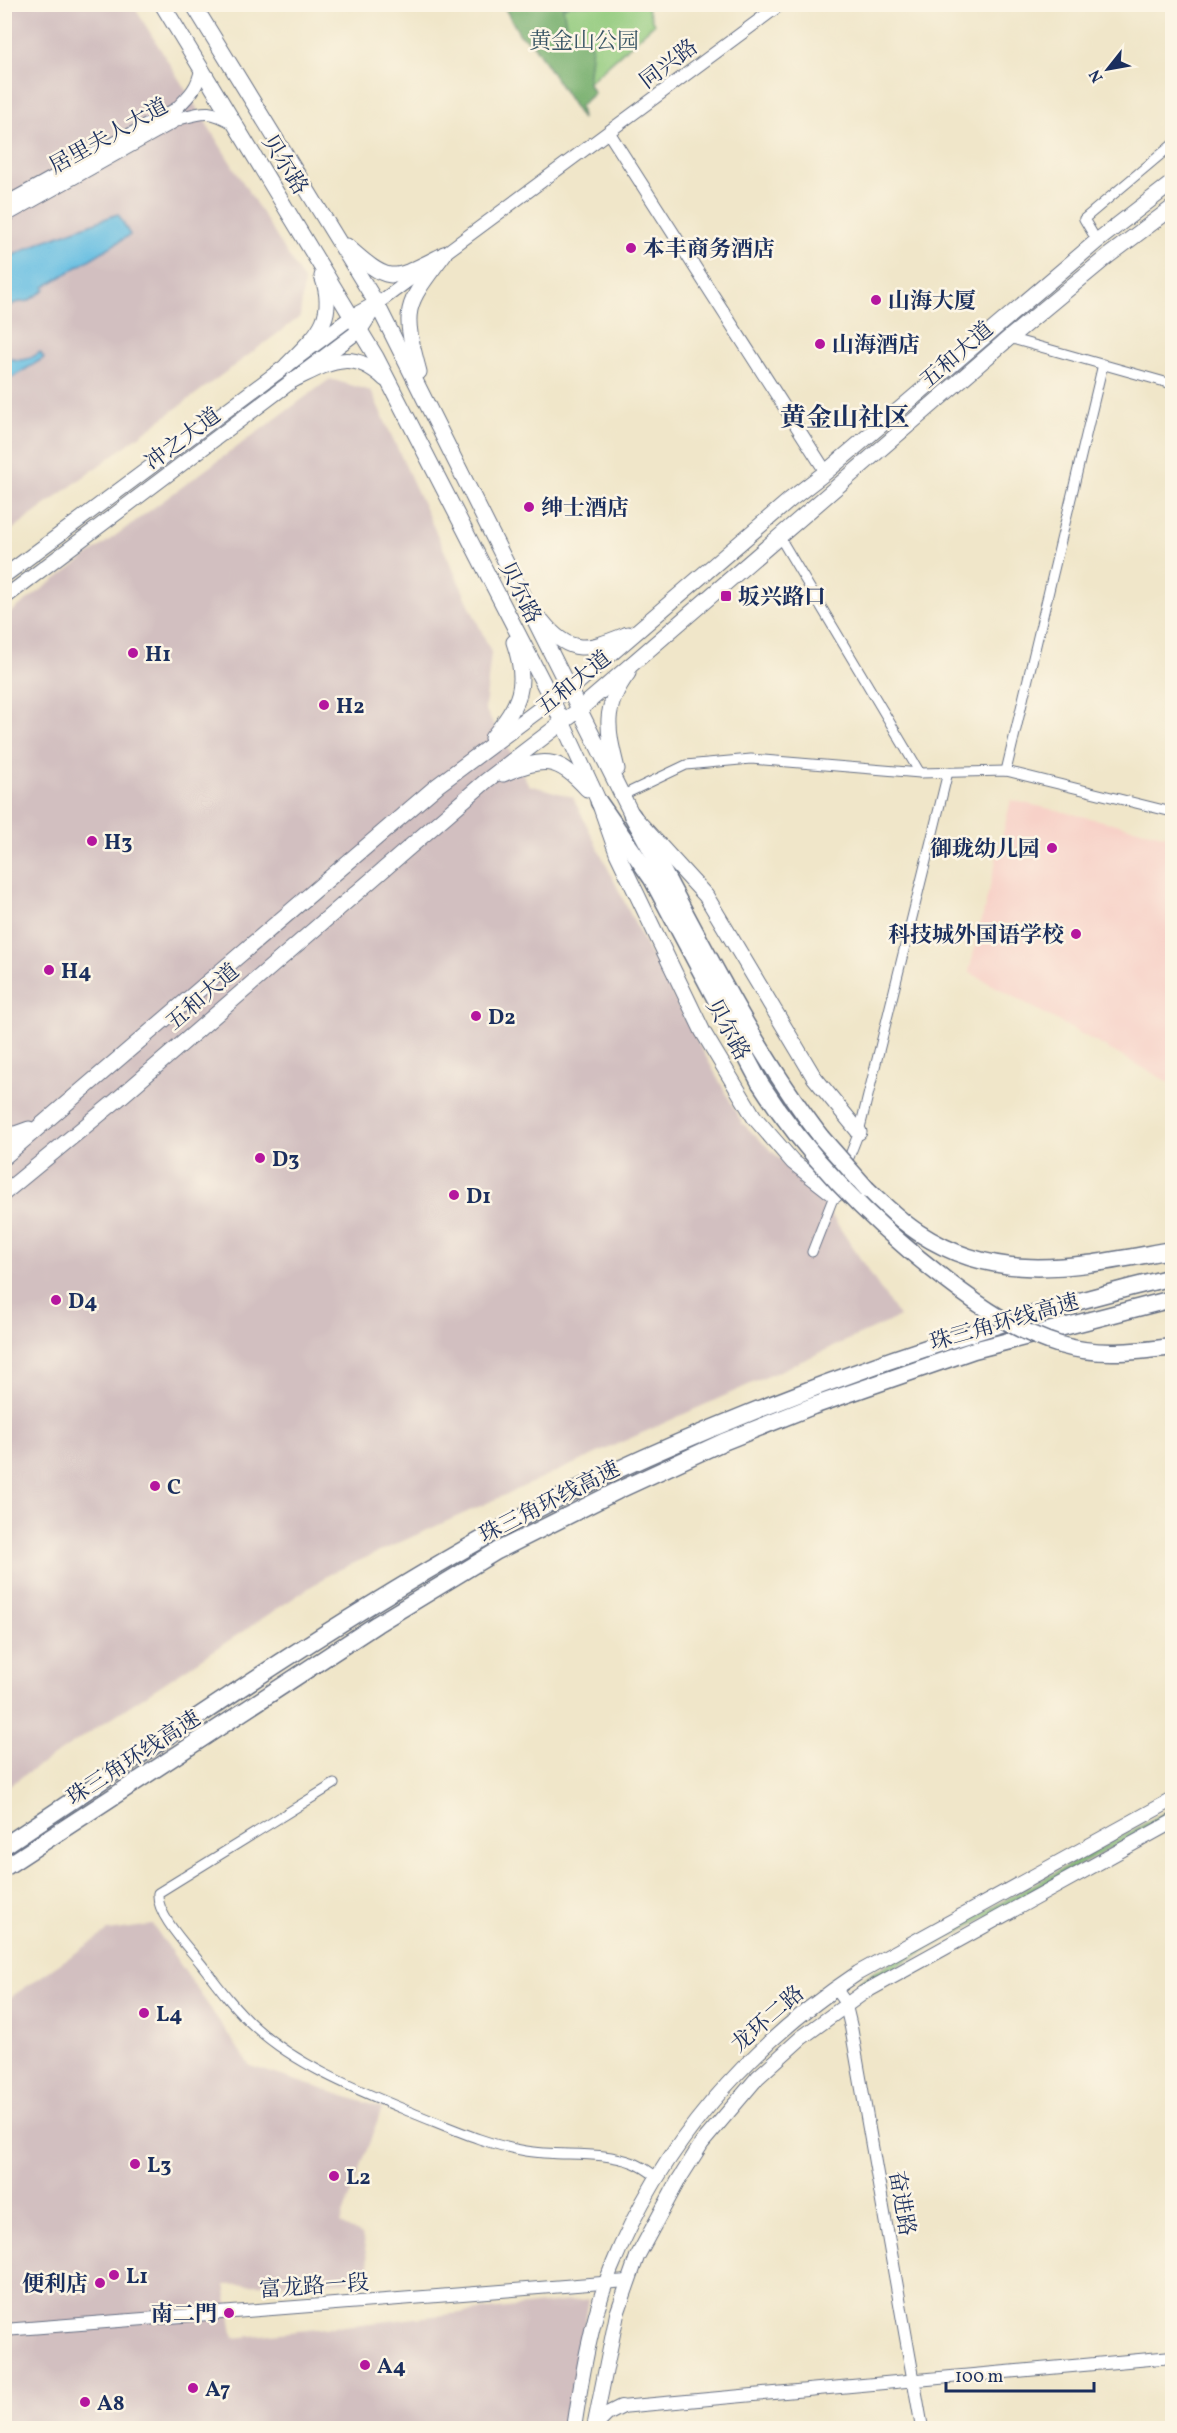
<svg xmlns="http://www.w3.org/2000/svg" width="1177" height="2433" viewBox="0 0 1177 2433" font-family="Vollkorn,'Noto Serif SC',serif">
<rect width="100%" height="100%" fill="#fcf5e5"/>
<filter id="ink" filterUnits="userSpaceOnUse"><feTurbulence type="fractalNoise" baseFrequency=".0167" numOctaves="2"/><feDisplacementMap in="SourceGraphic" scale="12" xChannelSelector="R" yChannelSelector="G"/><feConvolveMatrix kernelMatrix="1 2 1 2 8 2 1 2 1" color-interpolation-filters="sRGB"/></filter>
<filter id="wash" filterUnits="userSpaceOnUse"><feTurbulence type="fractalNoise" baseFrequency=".008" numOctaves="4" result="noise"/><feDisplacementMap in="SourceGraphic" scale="24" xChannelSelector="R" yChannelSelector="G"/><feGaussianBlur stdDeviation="1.35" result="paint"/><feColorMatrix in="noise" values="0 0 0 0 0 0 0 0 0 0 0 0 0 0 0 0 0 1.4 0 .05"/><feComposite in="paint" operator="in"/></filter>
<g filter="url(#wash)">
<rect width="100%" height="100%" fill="#f0e6c9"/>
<path fill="#f7d1c8" d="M1011,800L1172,837V1084L969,972Z"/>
<g fill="#d2bfc0">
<path d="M5,5H133L304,281L300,317L5,535Z"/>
<path d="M330,379L371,391L491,652L485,709L529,785L573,797L645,944L742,1123L818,1195L899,1317L330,1574L5,1788L4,617Z"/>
<path d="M153,1925L250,2066L382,2108L340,2224L362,2235L372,2281L225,2285L234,2338L589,2299L568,2428H5V2001L108,1931Z"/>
</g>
<g fill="#93cb7e" stroke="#577d6e" stroke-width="1.5">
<path d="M524,5H646L654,24L588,83L594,93Z"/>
<path d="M1172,1809V1814L860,1986L859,1982L876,1971Z"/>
</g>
<path fill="#76af6d" stroke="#486f66" stroke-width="1.5" d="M503,5H570L563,7L567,31L592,45L588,83L594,93L580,106L582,119L533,44L520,35Z"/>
<g fill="#64bde2" stroke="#4076a0" stroke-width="1.5">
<path d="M118,214L130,235L44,287L45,290L28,301L15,303L5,309V259L44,241Z"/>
<path d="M40,352L44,358L5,382V357C17,362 29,361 40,352Z"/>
</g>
</g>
<g filter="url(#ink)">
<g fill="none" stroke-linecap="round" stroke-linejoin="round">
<defs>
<g id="minor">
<path d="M1097,241L1084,219L1172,145"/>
<path d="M1009,338L1172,384"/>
<path d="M779,536L920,773"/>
<path d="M1006,771L1103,364"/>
<path d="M623,795L686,765L751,759L920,773L1006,771L1172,812"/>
<path d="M812,1252L859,1132L948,772"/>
<path d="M334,1784L158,1893C156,1915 188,1947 202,1965C218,1986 235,2009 255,2027C300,2068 363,2092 418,2115C453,2129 488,2145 526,2151C561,2157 600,2150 634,2163C642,2166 650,2172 657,2177"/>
</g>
<g id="tertiary">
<path d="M609,133L826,472"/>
<path d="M4,204L176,109C189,96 198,88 201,69"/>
<path d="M4,217L181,118C206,111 211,110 234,123"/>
<path d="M437,259L781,4"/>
<path d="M377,304L423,270"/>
<path d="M835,1988L845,2002L851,2027L922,2428"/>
<path d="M4,2330L627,2281"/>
<path d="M621,2407L1172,2357"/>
</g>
<g id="secondary">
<path d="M4,576L353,316L375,304"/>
<path d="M4,598L361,329L377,304"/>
<path d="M595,2426L607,2414L621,2407"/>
<path d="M574,2428C582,2376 591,2319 611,2269C661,2145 748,2046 858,1973L1172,1800"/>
<path d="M594,2428L617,2314L637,2257L678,2181L702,2143L758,2077L801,2038L863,1993L1172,1822"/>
</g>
<g id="primary">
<path d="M162,4L376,357L552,700L599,802L617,853L703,1032L754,1117L793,1162L835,1195"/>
<path d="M193,4L377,304L632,815L706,896L814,1077L859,1132"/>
<path d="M347,246C390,284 390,282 441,256"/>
<path d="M287,365C315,336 338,320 322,276"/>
<path d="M419,372C402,308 404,307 444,254"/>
<path d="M293,380C329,363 351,347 385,379"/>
<path d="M542,621C571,658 590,649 628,634"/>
<path d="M492,738C520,703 529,686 514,642"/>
<path d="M617,769C607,729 602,708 628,673"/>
<path d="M503,774C543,758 557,755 587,789"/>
<path d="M4,1138L29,1129"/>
<path d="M4,1157L438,785L552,700L570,689L791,499L826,472L1097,241L1172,183"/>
<path d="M4,1193L117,1100L486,781L580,709L1009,338L1108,256L1172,208"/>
</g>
<g id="motorway">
<path d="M599,802L652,879L760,1083"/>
<path d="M632,815C693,923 745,1038 821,1137"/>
<path d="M867,1189C883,1204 900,1221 919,1233C1001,1287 1083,1265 1172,1250"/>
<path d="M4,1846C163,1741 320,1630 486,1537C570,1489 658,1450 747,1414C886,1358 1027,1312 1172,1277"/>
<path d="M4,1868L377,1624L497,1551L617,1491L723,1442L813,1406L974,1350L1172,1299"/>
</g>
</defs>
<use href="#minor" stroke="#666f83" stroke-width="11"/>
<use href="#tertiary" stroke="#666f83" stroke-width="14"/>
<use href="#secondary" stroke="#666f83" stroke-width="16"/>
<use href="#primary" stroke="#666f83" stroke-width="17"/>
<use href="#motorway" stroke="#666f83" stroke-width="19"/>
<use href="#minor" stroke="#fff" stroke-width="9"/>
<use href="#tertiary" stroke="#fff" stroke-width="12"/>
<use href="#secondary" stroke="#fff" stroke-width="14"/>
<use href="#primary" stroke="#fff" stroke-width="15"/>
<use href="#motorway" stroke="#fff" stroke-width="16"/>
<defs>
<g id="motorway-bridge">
<path d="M760,1083C810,1161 873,1224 946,1280C981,1307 1017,1332 1060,1345C1097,1356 1134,1352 1172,1347"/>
<path d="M821,1137L867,1189"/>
</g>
</defs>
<use href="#motorway-bridge" stroke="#666f83" stroke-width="19" stroke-linecap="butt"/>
<use href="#motorway-bridge" stroke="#fff" stroke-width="16"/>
</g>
</g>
<g fill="#b5179e" stroke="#fcf5e5" stroke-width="2">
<circle cx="631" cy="248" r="6"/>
<circle cx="876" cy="300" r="6"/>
<circle cx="820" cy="344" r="6"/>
<circle cx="529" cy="507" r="6"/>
<rect x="720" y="590" width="12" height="12" rx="3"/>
<circle cx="133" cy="653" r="6"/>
<circle cx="324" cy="705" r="6"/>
<circle cx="92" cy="841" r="6"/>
<circle cx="1052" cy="848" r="6"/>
<circle cx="1076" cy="934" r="6"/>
<circle cx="49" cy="970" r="6"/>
<circle cx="476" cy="1016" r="6"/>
<circle cx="260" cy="1158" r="6"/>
<circle cx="454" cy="1195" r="6"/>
<circle cx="56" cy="1300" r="6"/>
<circle cx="155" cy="1486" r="6"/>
<circle cx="144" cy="2013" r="6"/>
<circle cx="135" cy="2164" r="6"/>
<circle cx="334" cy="2176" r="6"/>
<circle cx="114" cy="2275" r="6"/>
<circle cx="100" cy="2283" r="6"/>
<circle cx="229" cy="2313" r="6"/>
<circle cx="365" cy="2365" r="6"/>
<circle cx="193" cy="2388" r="6"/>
<circle cx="85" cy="2402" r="6"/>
</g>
<g text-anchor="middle" stroke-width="5" stroke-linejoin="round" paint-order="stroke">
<g font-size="22" fill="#395666" stroke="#fcf5e5">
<text x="584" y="48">黄金山公园</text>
</g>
<g font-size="22" fill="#1b2f5e" stroke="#fcf5e5">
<text transform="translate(668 63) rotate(-37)" y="8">同兴路</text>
<text transform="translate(108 135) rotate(-29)" y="8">居里夫人大道</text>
<text transform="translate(286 164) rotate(58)" y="8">贝尔路</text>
<text transform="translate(956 354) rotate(-41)" y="8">五和大道</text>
<text transform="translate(182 438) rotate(-37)" y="8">冲之大道</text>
<text transform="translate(521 592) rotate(63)" y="8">贝尔路</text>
<text transform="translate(573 682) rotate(-39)" y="8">五和大道</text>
<text transform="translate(202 996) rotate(-41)" y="8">五和大道</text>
<text transform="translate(729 1029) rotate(61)" y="8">贝尔路</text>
<text transform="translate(1004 1321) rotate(-16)" y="8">珠三角环线高速</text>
<text transform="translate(549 1501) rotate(-27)" y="8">珠三角环线高速</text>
<text transform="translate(133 1757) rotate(-33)" y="8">珠三角环线高速</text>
<text transform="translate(767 2018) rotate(-41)" y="8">龙环二路</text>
<text transform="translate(903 2203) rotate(80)" y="8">奋进路</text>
<text transform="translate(314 2285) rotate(-4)" y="8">富龙路一段</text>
</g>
<g font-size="22" font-weight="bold" fill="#1b2f5e" stroke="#fcf5e5" text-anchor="start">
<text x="643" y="256">本丰商务酒店</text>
<text x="888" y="308">山海大厦</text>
<text x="832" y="352">山海酒店</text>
<text x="541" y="515">绅士酒店</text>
<text x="738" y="604">坂兴路口</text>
<text x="145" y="661">H1</text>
<text x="336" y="713">H2</text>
<text x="104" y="849">H3</text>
<text x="1040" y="856" text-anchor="end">御珑幼儿园</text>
<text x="1064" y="942" text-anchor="end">科技城外国语学校</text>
<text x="61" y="978">H4</text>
<text x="488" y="1024">D2</text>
<text x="272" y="1166">D3</text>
<text x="466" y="1203">D1</text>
<text x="68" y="1308">D4</text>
<text x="167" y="1494">C</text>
<text x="156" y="2021">L4</text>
<text x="147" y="2172">L3</text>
<text x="346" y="2184">L2</text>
<text x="126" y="2283">L1</text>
<text x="88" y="2291" text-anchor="end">便利店</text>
<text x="217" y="2321" text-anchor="end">南二門</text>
<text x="377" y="2373">A4</text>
<text x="205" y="2396">A7</text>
<text x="97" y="2410">A8</text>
</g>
<g font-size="26" font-weight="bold" fill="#1b2f5e" stroke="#fcf5e5">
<text x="845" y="426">黄金山社区</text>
</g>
</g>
<rect width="1177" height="2433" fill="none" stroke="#fcf5e5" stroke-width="24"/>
<g transform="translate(1108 69) rotate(239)" stroke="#fcf5e5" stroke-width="4.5" paint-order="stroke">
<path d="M0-4.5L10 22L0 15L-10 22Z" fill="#1b2f5e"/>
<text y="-9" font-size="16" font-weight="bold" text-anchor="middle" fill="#1b2f5e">N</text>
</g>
<path d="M946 2382v9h148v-9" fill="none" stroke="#1b2f5e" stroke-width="3"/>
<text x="955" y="2382" font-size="18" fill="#1b2f5e" stroke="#fcf5e5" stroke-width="4.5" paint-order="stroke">100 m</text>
</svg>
